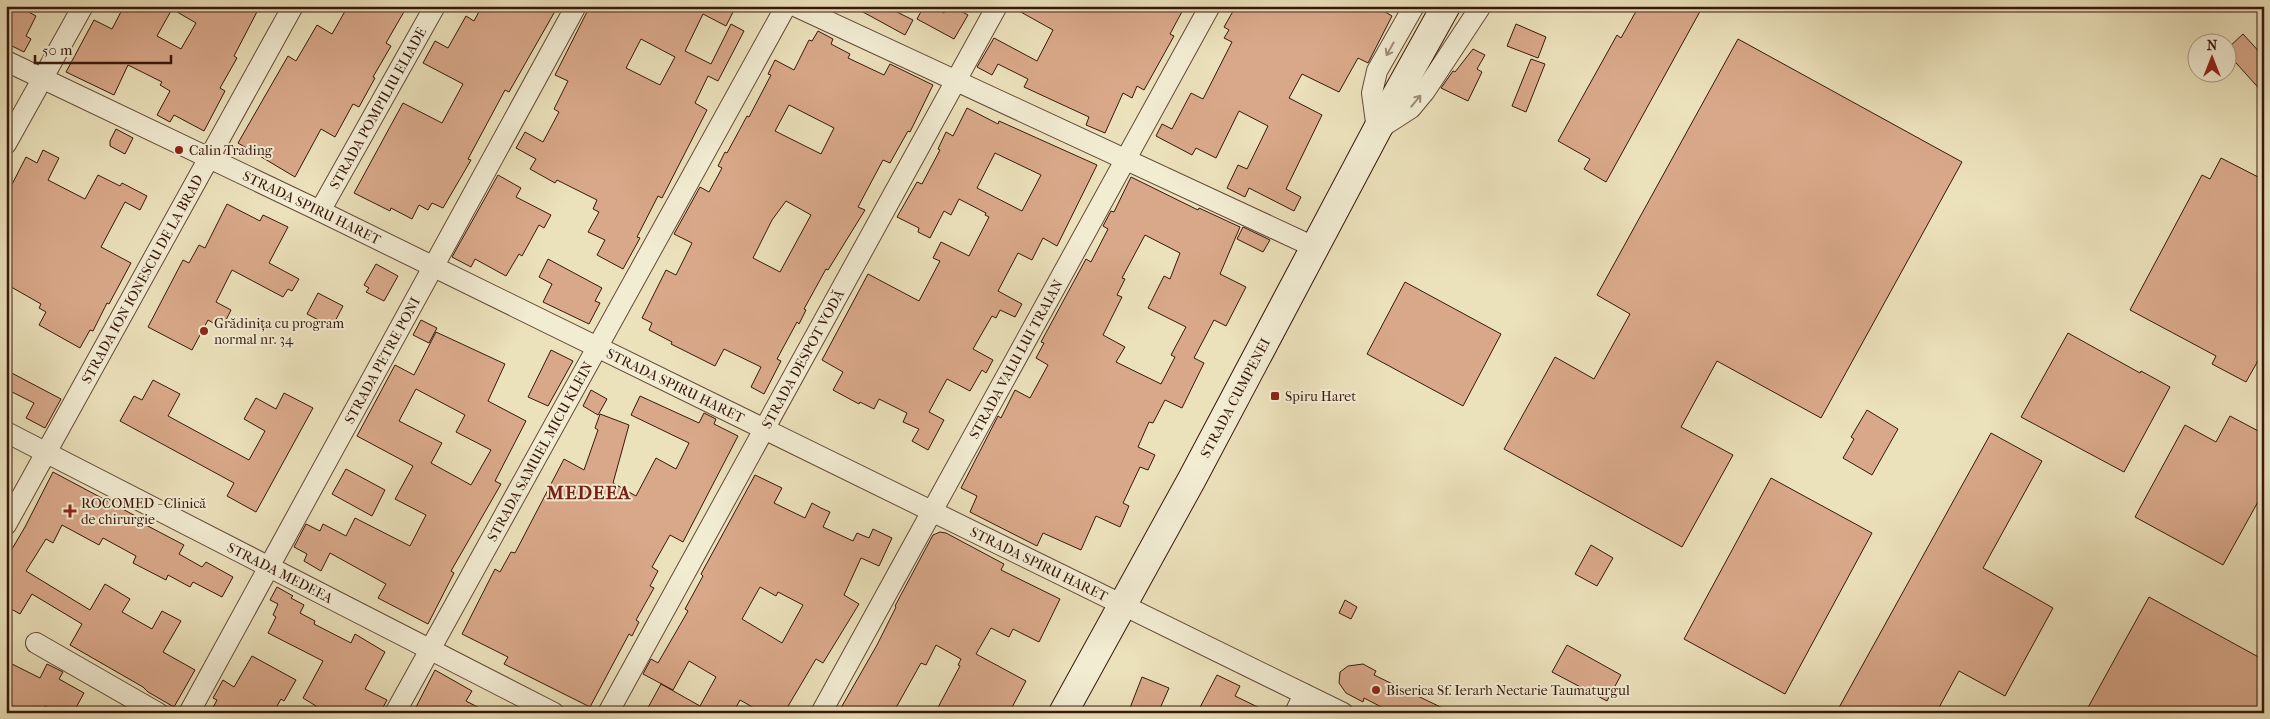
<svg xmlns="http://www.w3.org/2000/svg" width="2270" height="719" viewBox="0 0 2270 719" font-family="'IM FELL French Canon',serif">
<rect width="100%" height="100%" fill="#ebe1bb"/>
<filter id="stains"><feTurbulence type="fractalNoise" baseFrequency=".004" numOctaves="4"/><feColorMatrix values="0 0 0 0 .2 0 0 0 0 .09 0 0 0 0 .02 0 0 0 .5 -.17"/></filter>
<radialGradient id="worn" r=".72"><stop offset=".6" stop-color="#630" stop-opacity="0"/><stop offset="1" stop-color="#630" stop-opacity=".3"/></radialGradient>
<g fill="#d9a88a" stroke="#38180b" fill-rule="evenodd">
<path d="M6,6H18L36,16L26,36L31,39L24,52L6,43Z"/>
<path d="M124,6H260L234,56L237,58L220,88L225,91L204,131L174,115L170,122L157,115L170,91L160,85L162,82L128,65L114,95L66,72L94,20L112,29ZM172,9L196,23L181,49L157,36Z"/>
<path d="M348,6H397L405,10L386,43L391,46L373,77L375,78L359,107L353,104L335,137L321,129L295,177L238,143L288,56L296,61L317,25L332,34Z"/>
<path d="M482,6H558L509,92L505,90L468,159L471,160L443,208L432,203L428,210L419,205L412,219L391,208L390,211L354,193L403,103L442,123L463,84L423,63L435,41L448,48L466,16L474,21Z"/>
<path d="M590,6H736L726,26L703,14L685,51L711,64L731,24L744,31L718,81L708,76L695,103L707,110L662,198L658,196L637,237L640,238L623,269L597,255L605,240L588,232L599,212L593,209L597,200L557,180L555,183L530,169L536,159L516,148L525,132L543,142L559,112L554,109L568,81L555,75ZM641,39L675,57L660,85L626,68Z"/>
<path d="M852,6H885L913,20L905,35Z"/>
<path d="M924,6H932L944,13L947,6H952L968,15L954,39L917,19Z"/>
<path d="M1010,6H1185L1170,34L1174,36L1144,90L1137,86L1132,98L1123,93L1105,133L1086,125L1089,117L1024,87L1028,79L998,64L992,75L977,67L994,38L1037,61L1053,30Z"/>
<path d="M1236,6H1375L1392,16L1368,63L1358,58L1339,92L1302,74L1289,98L1322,115L1286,189L1301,197L1294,211L1249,188L1245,197L1227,188L1238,165L1247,169L1268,126L1239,111L1216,158L1196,148L1192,155L1156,136L1162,124L1172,129L1191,93L1203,99L1232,42L1224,38L1229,30L1224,27Z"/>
<path d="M1639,6H1703L1606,182L1584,169L1590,159L1558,141L1617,35L1621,38Z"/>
<path d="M1516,24L1546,37L1538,58L1507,46Z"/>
<path d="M818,31L833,39L831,44L850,54L848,58L884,75L890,64L933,85L910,132L908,131L890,163L883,160L858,207L865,210L828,270L826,269L804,309L806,310L799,324L797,322L777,359L781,361L764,394L751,387L761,367L724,349L715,366L671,344L672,342L649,330L652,323L642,318L666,270L676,275L692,243L674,234L700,187L709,192L722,168L718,166L725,152L727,153L747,116L749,117L771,75L768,74L775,60L794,70L809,40L812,41ZM789,105L834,128L821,154L775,131ZM786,201L811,215L780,272L753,258L772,220Z"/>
<path d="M2243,34L2264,57V94L2228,54V48Z"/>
<path d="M1738,39L1962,162L1821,418L1717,361L1681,427L1733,455L1682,547L1504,449L1555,357L1594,379L1630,314L1597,295Z"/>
<path d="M1473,49L1485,55L1477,69L1482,72L1468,101L1441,88L1453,71L1455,72Z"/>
<path d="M1531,59L1545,64L1526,112L1512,106Z"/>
<path d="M967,108L998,124L999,121L1097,165L1057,246L1043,238L1032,260L1018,253L998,291L1022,304L1015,317L1000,310L996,318L992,316L973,349L993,360L986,373L982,370L970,391L947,379L929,412L944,420L928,450L912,441L919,429L903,422L907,413L879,399L874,409L860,402L859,404L833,390L843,372L822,360L868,274L919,301L940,261L933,258L941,242L969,256L989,217L985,215L986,213L959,199L951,215L944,211L930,238L918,232L919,228L897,217L917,182L922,184L940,150L938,149L946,132L953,136ZM995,153L1041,175L1022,211L977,188Z"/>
<path d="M116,129L133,138L125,154L110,146V141Z"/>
<path d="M43,150L59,158L48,180L85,199L98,175L120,186L122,183L147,196L140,210L125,202L101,247L131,263L109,304L107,303L93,331L90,330L80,348L39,325L46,312L39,308L41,304L6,284V196L26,157L37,163Z"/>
<path d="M2221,158L2264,180V350L2246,382L2212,364L2216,356L2130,310L2202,175L2210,179Z"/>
<path d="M498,175L521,188L516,197L551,215L544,228L539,225L522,256L519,254L506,276L475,259L471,267L452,257Z"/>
<path d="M1131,177L1198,210L1199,208L1240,227L1220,274L1246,287L1226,326L1214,320L1194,358L1204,363L1182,408L1165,400L1153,423L1149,422L1138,447L1155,455L1148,470L1140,467L1123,503L1129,506L1120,527L1096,516L1081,550L1043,533L1037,546L970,512L977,496L961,488L998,416L1001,418L1015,390L1030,398L1048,365L1036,358L1044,343L1041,342L1086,259L1091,262L1108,229L1103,226L1111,211L1114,212ZM1145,235L1180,253L1170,279L1164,276L1148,308L1186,327L1171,355L1175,357L1161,384L1116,362L1125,347L1103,335L1122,297L1117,295L1125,279L1122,278Z"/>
<path d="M227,204L260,221L263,215L288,227L269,263L299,279L292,291L288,289L283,297L232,270L216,302L231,310L222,328L208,320L192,350L148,327L183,260L189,263L199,245L205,248Z"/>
<path d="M1243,227L1270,240L1263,252L1237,239Z"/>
<path d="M548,259L602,288L595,301L600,303L589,324L543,302L552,284L539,277Z"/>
<path d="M376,264L398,276L384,301L366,292L369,288L364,285Z"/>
<path d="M1405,282L1501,334L1463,406L1367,354Z"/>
<path d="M318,293L343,306L332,327L307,314Z"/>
<path d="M421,320L437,328L429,343L413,335Z"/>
<path d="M436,332L505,364L488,401L526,421L495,481L501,484L451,571L454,573L428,624L378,598L386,584L330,553L321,571L304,561L307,554L294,547L306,524L320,531L323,524L346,536L355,518L410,546L426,515L395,499L413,466L357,436L395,365L414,375ZM416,389L465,415L456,432L491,450L471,485L431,463L442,443L399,421Z"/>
<path d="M2068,333L2140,373L2141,371L2170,387L2124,472L2021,417Z"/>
<path d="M551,350L573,361L548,406L528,397Z"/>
<path d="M6,370L61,399L45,428L26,418L34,403L6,389Z"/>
<path d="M153,380L180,394L168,416L249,460L265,431L244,419L256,398L276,409L284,393L313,408L256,512L227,496L234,483L120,421L134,396L142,400Z"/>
<path d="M591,390L607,399L598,415L583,406Z"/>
<path d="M640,396L699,423L704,413L716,419L714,424L738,436L683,542L670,535L652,567L658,571L650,586L654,588L636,620L639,622L632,636L629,634L590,707L504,664L508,657L462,634L495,569L500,572L511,552L515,553L564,459L584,470L598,430L595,428L600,414L629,425L613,483L636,496L656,458L676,469L689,443L631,415Z"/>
<path d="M1867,410L1898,429L1872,475L1843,458L1854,439L1851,437Z"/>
<path d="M2230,416L2264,434V491L2223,565L2135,517L2185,425L2216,442Z"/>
<path d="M1991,433L2042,461L1983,568L2053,608L2005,696L1959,671L1936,713H1836Z"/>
<path d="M346,469L385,490L372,516L332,494Z"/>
<path d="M53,472L145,521L144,524L184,545L179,554L202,567L206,562L233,577L222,597L193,582L190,587L168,575L166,580L133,563L136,556L103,538L99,545L62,525L53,543L46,539L26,571L90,610L105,584L130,599L122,612L152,629L162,611L181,621L163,652L195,670L174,707L148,692L143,687L70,645L82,624L32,594L20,614L6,606V559L25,527Z"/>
<path d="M755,475L782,488L774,503L805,518L812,503L821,508L830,512L823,527L853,541L857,533L869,538L873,529L892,538L879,566L861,558L844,595L859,604L823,663L816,659L784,713H763L740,700L733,713H645L661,684L700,706L716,677L689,661L673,690L643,674L651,659L658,663L688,611L685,609L703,576L701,574ZM760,587L776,596L778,592L803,605L782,643L742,619Z"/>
<path d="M1771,478L1872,533L1785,694L1684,639Z"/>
<path d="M940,532L946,533L1004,564L1001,570L1060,599L1039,642L1013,629L1009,637L991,628L976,654L1026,681L1009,713H935L960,666L958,665L961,659L936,645L926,665L921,663L893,713H838L877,645L896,607L895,606L933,535Z"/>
<path d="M1591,545L1613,558L1597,586L1575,574Z"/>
<path d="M277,587L293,596L291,598L304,605L300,613L315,621L314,624L351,643L355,634L385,652L365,689L387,700L380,713H312L316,706L303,698L323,661L268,633L276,617L273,615L278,604L270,600Z"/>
<path d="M2149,597L2264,660V713H2085Z"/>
<path d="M1345,600L1357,607L1351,619L1339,613Z"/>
<path d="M1567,645L1621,675L1607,701L1552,672Z"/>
<path d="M252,656L296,680L284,701L281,699L273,713H210L217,700L213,698L223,680L234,687Z"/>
<path d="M6,661L40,678L47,664L63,672L59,679L84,693L73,713H58L45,706L41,713H24L6,703Z"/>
<path d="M1363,664L1376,671L1374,675L1453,713H1393L1364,698L1363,702L1346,693L1339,683L1340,672L1348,666Z"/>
<path d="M435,670L472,691L466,701L489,713H413Z"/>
<path d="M1217,675L1240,686L1235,696L1270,713H1197Z"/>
<path d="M1142,677L1169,688L1158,713H1128Z"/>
</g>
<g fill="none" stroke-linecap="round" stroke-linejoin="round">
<defs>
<g id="street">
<path d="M795,6L1314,247"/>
<path d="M1414,6L1377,71L1372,93L1377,130L1411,108L1425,91L1481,6"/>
<path id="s1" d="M6,61L320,211L1343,713"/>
<path d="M6,144L83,6"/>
<path id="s2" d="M320,211L435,6"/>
<path id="s3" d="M6,432L554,713"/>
<path id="s4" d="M6,525L293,6"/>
<path d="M36,643L158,713"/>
<path id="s5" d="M189,713L576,6"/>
<path id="s6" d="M395,713L786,6"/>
<path id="s7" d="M608,713L997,6"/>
<path id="s8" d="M821,713L1210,6"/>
<path d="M1295,713L1304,694"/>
</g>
<g id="secondary">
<path id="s9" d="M1063,713L1192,479L1377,130L1446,6"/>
</g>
</defs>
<use href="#street" stroke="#654a37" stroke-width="22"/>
<use href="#secondary" stroke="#38180b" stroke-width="30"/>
<use href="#street" stroke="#f2ecd3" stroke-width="20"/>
<use href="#secondary" stroke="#f2ecd3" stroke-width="28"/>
</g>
<defs><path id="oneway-shaft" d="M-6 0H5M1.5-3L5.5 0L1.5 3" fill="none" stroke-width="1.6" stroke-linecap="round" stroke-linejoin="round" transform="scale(1.25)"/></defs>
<g stroke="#9e8d79">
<use href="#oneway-shaft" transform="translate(1390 49) rotate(119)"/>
<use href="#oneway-shaft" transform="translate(1416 101) rotate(-50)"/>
</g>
<g fill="#8f2418" stroke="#f2ecd3" stroke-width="2">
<circle cx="179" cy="150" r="5"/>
<circle cx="204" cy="331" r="5"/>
<rect x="1270" y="391" width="10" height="10" rx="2.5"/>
<path d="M67.5 503.5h5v5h5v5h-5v5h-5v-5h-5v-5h5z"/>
<circle cx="1376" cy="690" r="5"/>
</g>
<g text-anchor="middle" stroke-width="4" stroke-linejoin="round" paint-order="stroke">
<g font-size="14" fill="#38180b" stroke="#f2ecd3">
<text dy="5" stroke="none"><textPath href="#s2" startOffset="118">STRADA POMPILIU ELIADE</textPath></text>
<text dy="5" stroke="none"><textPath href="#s1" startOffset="339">STRADA SPIRU HARET</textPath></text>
<text dy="5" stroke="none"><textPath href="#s4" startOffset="281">STRADA ION IONESCU DE LA BRAD</textPath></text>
<text dy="5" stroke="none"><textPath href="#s8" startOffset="404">STRADA VALU LUI TRAIAN</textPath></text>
<text dy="5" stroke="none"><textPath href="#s5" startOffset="402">STRADA PETRE PONI</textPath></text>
<text dy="5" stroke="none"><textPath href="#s7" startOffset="404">STRADA DESPOT VODĂ</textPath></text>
<text dy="5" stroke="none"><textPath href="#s1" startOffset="744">STRADA SPIRU HARET</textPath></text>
<text dy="5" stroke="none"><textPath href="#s9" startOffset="359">STRADA CUMPENEI</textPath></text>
<text dy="5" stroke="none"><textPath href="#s6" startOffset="299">STRADA SAMUEL MICU KLEIN</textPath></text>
<text dy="5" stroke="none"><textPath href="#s1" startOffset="1149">STRADA SPIRU HARET</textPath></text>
<text dy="5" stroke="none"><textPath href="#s3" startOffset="308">STRADA MEDEEA</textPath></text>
</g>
<g font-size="14" fill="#38180b" stroke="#f2ecd3" text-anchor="start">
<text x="189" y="155">Calin Trading</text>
<text x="214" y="328">Grădinița cu program<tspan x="214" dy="16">normal nr. 34</tspan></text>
<text x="1285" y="401">Spiru Haret</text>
<text x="81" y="508">ROCOMED - Clinică<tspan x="81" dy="16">de chirurgie</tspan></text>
<text x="1386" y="695">Biserica Sf. Ierarh Nectarie Taumaturgul</text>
</g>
<g font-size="19" font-weight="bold" letter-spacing="1" fill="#7a1f14" stroke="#f2ecd3">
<text x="589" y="499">MEDEEA</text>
</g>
</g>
<rect width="2270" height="719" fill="none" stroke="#ebe1bb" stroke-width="25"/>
<rect x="8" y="8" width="2255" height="704" fill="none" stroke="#38180b" stroke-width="2.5"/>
<rect x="12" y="12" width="2245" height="694" fill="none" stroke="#38180b"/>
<g transform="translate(2212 58)"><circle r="24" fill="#f2ecd3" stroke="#a89783"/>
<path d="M0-4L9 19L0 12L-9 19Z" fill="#8f2418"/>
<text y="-8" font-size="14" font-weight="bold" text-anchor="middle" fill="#38180b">N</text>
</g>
<path d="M35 55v8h136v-8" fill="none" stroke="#38180b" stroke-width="2.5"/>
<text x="42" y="55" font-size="15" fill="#38180b" stroke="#f2ecd3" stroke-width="4" paint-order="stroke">50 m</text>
<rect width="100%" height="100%" filter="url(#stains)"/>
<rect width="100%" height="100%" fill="url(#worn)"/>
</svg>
